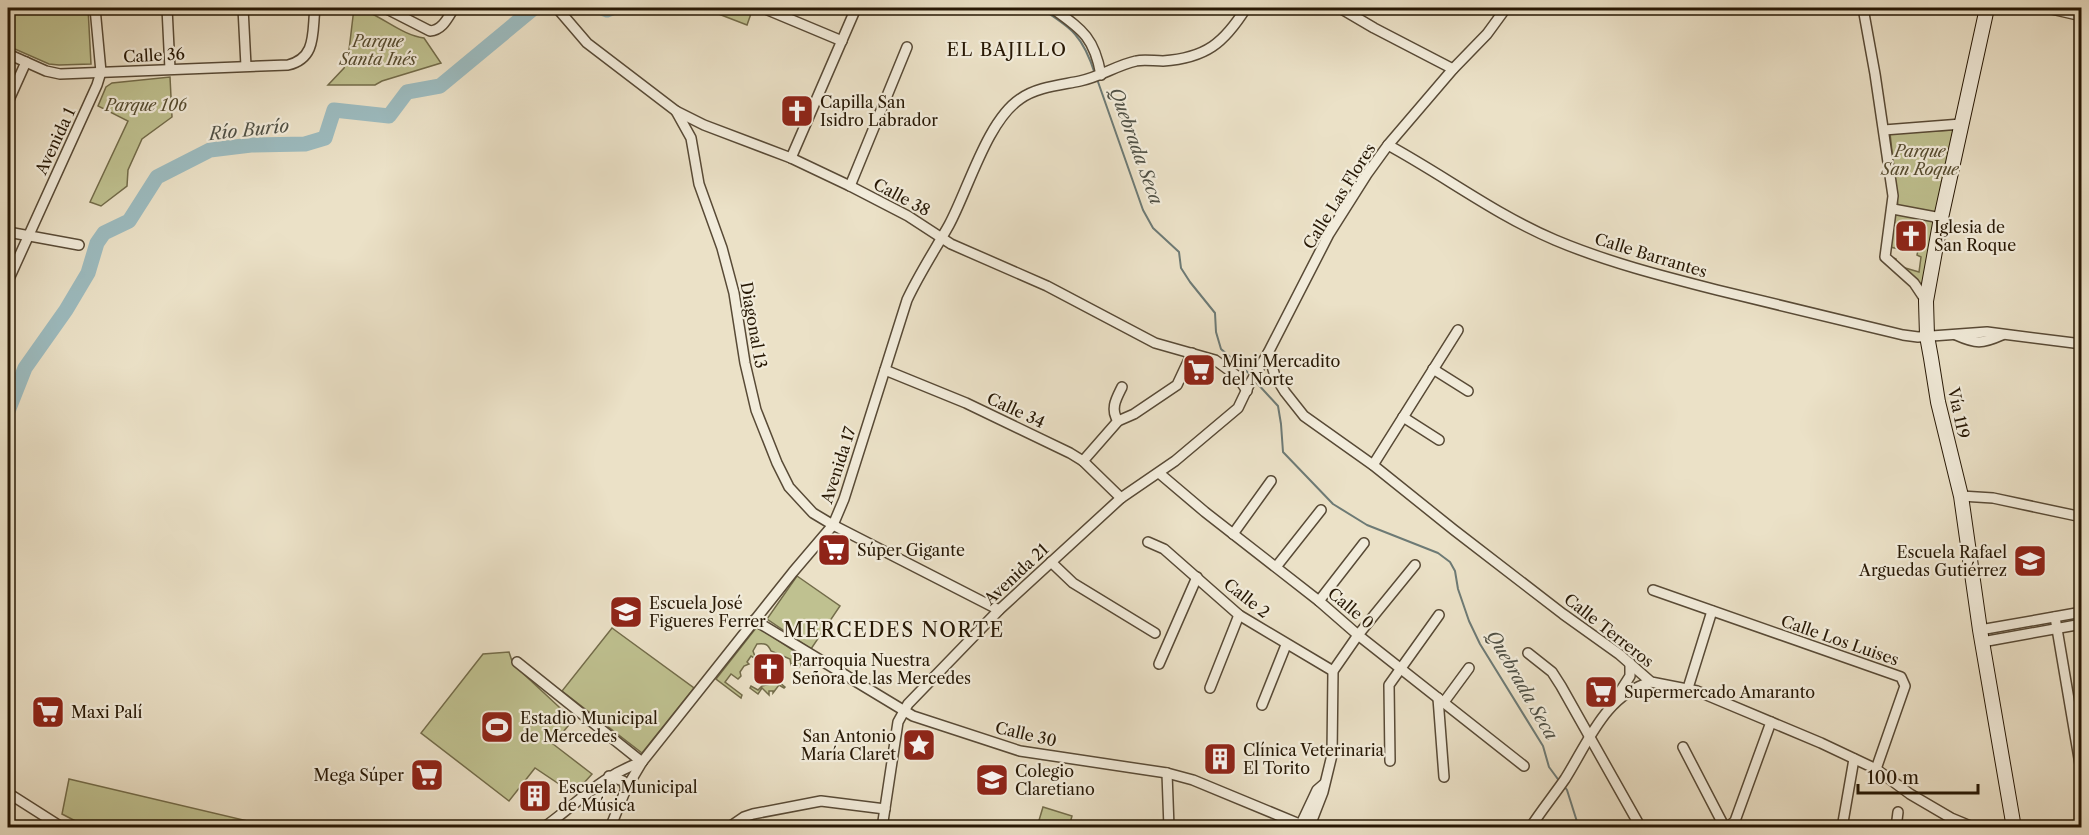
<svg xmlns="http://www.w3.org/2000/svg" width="2089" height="835" viewBox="0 0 2089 835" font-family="'Libre Caslon Text',serif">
<rect width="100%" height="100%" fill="#ebe1c7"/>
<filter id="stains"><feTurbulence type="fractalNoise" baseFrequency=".00333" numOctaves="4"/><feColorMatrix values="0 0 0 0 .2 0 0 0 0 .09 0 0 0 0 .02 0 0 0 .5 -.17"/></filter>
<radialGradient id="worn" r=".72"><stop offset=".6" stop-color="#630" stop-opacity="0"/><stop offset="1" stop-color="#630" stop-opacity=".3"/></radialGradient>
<g fill="#bfc190" stroke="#736c4a" stroke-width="1.5" fill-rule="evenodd">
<path d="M8,8H88L91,64L59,65L49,64L8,46Z"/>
<path d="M354,8C379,12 399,35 424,38L441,63L382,81L375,85H328L344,68L349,50Z"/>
<path d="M718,8H753L747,25L716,13Z"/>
<path d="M170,77L172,117L142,139L128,170L127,186L101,206L90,202L128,121L98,106L106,87L112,83Z"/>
<path d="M1955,130L1936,215L1898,207L1890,133Z"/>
<path d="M1895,212L1936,222L1922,286L1891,263L1887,257ZM1905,221L1923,225L1917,255L1921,257L1919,272L1895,265L1896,259L1889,256L1890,247L1899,249Z"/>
<path d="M797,576L840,606L811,649L767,619Z"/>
<path d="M612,628L694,688L642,753L562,691Z"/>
<path d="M756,628H759L805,658L799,667L793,663L791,665L790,659L771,651C768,644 765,643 757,644L753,651L756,659L751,656L747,662L749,664L744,666L740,672L741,676L738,679L731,674L725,682L742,695L741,698L716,679Z"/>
<path d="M509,652L513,664L573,720L553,744L592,774L574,794L535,768L509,801L421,733L483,654Z"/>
<path d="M779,682L785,687L784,688L779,685L773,693V691H769V695L762,688L758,694L750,688L751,686L758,690L762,686Z"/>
<path d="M69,779L273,827H87L62,814Z"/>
<path d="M1043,807L1072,816L1069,827H1037Z"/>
</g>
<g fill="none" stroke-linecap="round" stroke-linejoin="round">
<g stroke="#6d7a75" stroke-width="2">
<path d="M1040,8C1072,28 1083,36 1095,74"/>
<path d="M1097,79L1143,210L1153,228L1179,252L1181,268L1190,282L1215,313L1216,332L1221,349L1252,376"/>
<path d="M1255,381L1278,406L1281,424L1283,452L1333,504L1367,525L1438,553L1450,562L1455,571L1458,589L1469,621L1480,644L1543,746L1549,767L1560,782"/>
<path d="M1564,786L1567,790L1579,828"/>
</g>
<g stroke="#9cbbbf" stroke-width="15">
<path d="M602,8L607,10L612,8"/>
<path d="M8,411L25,368L66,310L88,273L97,243L104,233L129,221L157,177L210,150L251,145L305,144L325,138L334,110L389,116L407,92L440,86L534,8"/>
</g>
<defs>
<g id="street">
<path d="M167,8L170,69"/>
<path d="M243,8L246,66"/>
<path d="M385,8L430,31C443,30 448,17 454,8"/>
<path d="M557,8L587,43L676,111L704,125L791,158L850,186L908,216L951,244L1047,286L1155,343L1215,360L1237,376L1247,391"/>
<path d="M763,8L842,41"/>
<path d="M1052,8C1081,29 1094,36 1101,75"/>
<path d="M1340,8L1374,28L1453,69"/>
<path d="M1863,8L1875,74L1893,196L1885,257L1914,283L1926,301"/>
<path d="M2047,8L2082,16"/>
<path d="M8,54L46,71L60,74L288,65C317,58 312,32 315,8"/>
<path d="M8,102L26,62"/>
<path d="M676,111L691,138L699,184L722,248L734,293L745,363L756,410L777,463L789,487L813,513L833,525L999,610"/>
<path d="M1884,130L1961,124"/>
<path d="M1388,145C1445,176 1496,215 1555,240C1607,262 1662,276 1717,290C1779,305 1841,320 1903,335L1918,337L1987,332L2082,344"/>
<path d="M791,158L856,8"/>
<path d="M850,186L907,47"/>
<path d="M1893,209L1941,218"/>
<path d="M8,232L79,245"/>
<path d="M8,281L97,85L101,72L95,8"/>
<path d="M1956,335C1976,344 1982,344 2002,335"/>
<path d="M1268,353L1275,376L1285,392L1304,416L1373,465L1454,530L1563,614L1619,654L1651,682L1697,691L1821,743L1876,769L1910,794L1951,818L1975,828"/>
<path d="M1433,369L1468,391"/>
<path d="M885,370L966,403L1070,453L1083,461L1121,498"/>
<path d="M1403,417L1439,440"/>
<path d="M1118,421C1110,409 1116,399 1122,387"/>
<path d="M1083,461L1118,421L1134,414L1177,385L1192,353"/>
<path d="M1373,465L1458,330"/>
<path d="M1159,473L1205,512L1319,601L1358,635L1524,766"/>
<path d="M1961,496L1993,498L2082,517"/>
<path d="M1233,534L1271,481"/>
<path d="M1148,542L1164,549L1239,615L1333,671"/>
<path d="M1051,562L1073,583L1155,633"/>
<path d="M1276,567L1321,510"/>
<path d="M1653,590L1901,677L1905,686L1876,769"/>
<path d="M1319,601L1364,543"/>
<path d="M2055,617L2082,776"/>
<path d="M754,620L913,716L1020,751L1167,773L1193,780L1309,828"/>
<path d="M1980,630L2082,612"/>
<path d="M1982,642L2082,624"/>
<path d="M1528,653L1552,672L1561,686L1641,828"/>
<path d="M517,662L642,762"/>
<path d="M1159,664L1197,577"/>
<path d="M1210,688L1239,615"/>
<path d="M1688,688L1712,611"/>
<path d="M1438,698L1444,777"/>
<path d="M1616,698L1630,676V663"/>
<path d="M1444,702L1469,668"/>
<path d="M1262,705L1286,645"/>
<path d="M1683,747L1724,826H1729L1735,821L1771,722"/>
<path d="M1390,761L1389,685L1439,615"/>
<path d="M1167,773L1169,828"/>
<path d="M609,776L623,781L626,789"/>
<path d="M8,793L63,828"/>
<path d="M1301,824L1317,790L1324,784"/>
<path d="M543,828C577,804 602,775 642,762"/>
<path d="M610,828L626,789L642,762L793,572L833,525L844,499L907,300C919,274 935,250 949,225C968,190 987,121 1020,99C1036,87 1061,85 1080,81C1100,77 1117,65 1136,61C1144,59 1154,61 1163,61C1206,58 1224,43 1246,8"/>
<path d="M728,828L744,817L753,814L821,801L885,809"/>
<path d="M882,828L898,722L908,704L999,610L1121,498L1175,461L1238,408L1249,385L1268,353L1329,234L1367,174L1388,145L1453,69L1487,34L1506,8"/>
<path d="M1309,828L1323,792L1332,755L1333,671L1358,635L1415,565"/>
<path d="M1530,828C1541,811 1554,795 1565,779C1589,741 1605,695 1651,682"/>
<path d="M1842,828L1854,759"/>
<path d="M1896,828L1898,812"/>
</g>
<path id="secondary" d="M1987,8L1941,218L1926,301L1927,336L1931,358L1938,402L1961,496L1980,630L2014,828"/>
</defs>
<use href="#street" stroke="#584a36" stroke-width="12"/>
<use href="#secondary" stroke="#271805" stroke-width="16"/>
<use href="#street" stroke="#f2ecdb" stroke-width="9"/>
<use href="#secondary" stroke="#f2ecdb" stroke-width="14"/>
</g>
<defs>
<symbol id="church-square" viewBox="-11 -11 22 22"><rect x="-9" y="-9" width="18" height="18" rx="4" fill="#8f2418" stroke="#f2ecdb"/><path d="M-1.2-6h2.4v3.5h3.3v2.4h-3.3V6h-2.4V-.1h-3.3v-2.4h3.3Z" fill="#fff"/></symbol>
<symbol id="supermarket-square" viewBox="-11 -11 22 22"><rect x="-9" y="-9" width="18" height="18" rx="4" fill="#8f2418" stroke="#f2ecdb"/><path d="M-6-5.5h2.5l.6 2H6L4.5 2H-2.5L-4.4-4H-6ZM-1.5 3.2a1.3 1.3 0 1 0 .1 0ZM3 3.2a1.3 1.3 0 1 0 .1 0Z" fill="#fff"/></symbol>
<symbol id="school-square" viewBox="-11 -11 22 22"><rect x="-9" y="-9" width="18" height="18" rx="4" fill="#8f2418" stroke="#f2ecdb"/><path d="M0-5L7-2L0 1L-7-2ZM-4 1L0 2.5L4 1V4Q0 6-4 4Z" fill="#fff"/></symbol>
<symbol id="stadium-square" viewBox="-11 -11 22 22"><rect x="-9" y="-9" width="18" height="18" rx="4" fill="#8f2418" stroke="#f2ecdb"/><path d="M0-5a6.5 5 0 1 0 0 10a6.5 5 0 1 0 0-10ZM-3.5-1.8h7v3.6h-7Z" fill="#fff"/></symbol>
<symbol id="sight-square" viewBox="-11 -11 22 22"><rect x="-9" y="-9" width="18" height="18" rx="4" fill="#8f2418" stroke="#f2ecdb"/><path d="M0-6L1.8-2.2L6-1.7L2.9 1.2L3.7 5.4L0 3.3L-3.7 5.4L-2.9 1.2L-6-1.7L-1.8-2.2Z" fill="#fff"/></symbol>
<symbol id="building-square" viewBox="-11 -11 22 22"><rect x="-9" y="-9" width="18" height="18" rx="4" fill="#8f2418" stroke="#f2ecdb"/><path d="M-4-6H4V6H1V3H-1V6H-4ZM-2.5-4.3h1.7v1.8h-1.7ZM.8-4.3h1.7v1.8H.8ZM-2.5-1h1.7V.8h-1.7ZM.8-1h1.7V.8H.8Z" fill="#fff"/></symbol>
</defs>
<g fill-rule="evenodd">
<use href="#church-square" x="778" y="92" width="38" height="38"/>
<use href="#church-square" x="1892" y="217" width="38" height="38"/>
<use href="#supermarket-square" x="1180" y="351" width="38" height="38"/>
<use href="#supermarket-square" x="815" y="531" width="38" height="38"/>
<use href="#school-square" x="2011" y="542" width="38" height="38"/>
<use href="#school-square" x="607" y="593" width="38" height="38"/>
<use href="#church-square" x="750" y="650" width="38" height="38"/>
<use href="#supermarket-square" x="1582" y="673" width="38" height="38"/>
<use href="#supermarket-square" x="29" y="693" width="38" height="38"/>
<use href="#stadium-square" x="478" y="708" width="38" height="38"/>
<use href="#sight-square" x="900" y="726" width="38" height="38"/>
<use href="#building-square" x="1201" y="740" width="38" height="38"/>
<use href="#supermarket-square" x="408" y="756" width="38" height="38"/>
<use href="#school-square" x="973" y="761" width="38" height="38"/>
<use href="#building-square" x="516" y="777" width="38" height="38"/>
</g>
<g text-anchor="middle" stroke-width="4.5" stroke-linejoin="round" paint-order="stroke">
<g font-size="16" font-style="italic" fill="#554b2f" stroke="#f2ecdb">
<text x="378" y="47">Parque<tspan x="378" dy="18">Santa Inés</tspan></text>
<text x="146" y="111">Parque 106</text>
<text x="1920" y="157">Parque<tspan x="1920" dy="18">San Roque</tspan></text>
</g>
<g font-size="16" fill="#271805" stroke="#f2ecdb">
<text transform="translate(154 55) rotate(-3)" y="6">Calle 36</text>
<text transform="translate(55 141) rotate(-65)" y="6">Avenida 1</text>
<text transform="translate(1339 196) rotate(-58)" y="6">Calle Las Flores</text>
<text transform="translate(902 197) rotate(28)" y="6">Calle 38</text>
<text transform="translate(1651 255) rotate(17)" y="6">Calle Barrantes</text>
<text transform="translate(754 325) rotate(80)" y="6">Diagonal 13</text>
<text transform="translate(1016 410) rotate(25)" y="6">Calle 34</text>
<text transform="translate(1959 413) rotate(78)" y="6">Vía 119</text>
<text transform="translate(838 465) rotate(-72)" y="6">Avenida 17</text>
<text transform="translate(1016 574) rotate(-43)" y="6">Avenida 21</text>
<text transform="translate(1247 598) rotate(38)" y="6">Calle 2</text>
<text transform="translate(1351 608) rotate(40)" y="6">Calle 0</text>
<text transform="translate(1609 630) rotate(38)" y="6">Calle Terreros</text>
<text transform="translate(1840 640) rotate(19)" y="6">Calle Los Luises</text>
<text transform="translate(1026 734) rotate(13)" y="6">Calle 30</text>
</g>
<g font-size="16" fill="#271805" stroke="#f2ecdb" text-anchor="start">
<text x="820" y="108">Capilla San<tspan x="820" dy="18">Isidro Labrador</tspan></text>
<text x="1934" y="233">Iglesia de<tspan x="1934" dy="18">San Roque</tspan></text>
<text x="1222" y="367">Mini Mercadito<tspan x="1222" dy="18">del Norte</tspan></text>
<text x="857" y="556">Súper Gigante</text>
<text x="2007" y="558" text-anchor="end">Escuela Rafael<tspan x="2007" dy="18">Arguedas Gutiérrez</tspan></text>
<text x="649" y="609">Escuela José<tspan x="649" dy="18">Figueres Ferrer</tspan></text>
<text x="792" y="666">Parroquia Nuestra<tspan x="792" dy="18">Señora de las Mercedes</tspan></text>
<text x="1624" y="698">Supermercado Amaranto</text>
<text x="71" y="718">Maxi Palí</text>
<text x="520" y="724">Estadio Municipal<tspan x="520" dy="18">de Mercedes</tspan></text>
<text x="896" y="742" text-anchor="end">San Antonio<tspan x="896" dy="18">María Claret</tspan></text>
<text x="1243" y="756">Clínica Veterinaria<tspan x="1243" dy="18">El Torito</tspan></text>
<text x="1015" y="777">Colegio<tspan x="1015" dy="18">Claretiano</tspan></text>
<text x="404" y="781" text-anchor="end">Mega Súper</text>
<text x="558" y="793">Escuela Municipal<tspan x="558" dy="18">de Música</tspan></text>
</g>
<g font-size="18" letter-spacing="1.5" fill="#271805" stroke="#f2ecdb">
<text x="1007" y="56">EL BAJILLO</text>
</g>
<g font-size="18" font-style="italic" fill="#505146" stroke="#f2ecdb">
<text transform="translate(249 130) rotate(-6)" y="6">Río Burío</text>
<text transform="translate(1136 146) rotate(70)" y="6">Quebrada Seca</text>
<text transform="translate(1522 685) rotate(60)" y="6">Quebrada Seca</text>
</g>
<g font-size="20" letter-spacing="1.5" fill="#271805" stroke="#f2ecdb">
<text x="894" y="637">MERCEDES NORTE</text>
</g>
</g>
<rect width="2089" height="835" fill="none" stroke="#ebe1c7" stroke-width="30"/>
<rect x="9" y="9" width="2071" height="817" fill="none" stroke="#271805" stroke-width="3"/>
<rect x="15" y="15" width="2059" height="805" fill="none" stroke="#271805" stroke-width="1.5"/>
<path d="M1858 784v9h120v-9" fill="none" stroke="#271805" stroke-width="3"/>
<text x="1867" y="784" font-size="18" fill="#271805" stroke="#f2ecdb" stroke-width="4.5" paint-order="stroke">100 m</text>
<rect width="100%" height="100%" filter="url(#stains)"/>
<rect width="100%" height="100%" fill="url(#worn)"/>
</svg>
